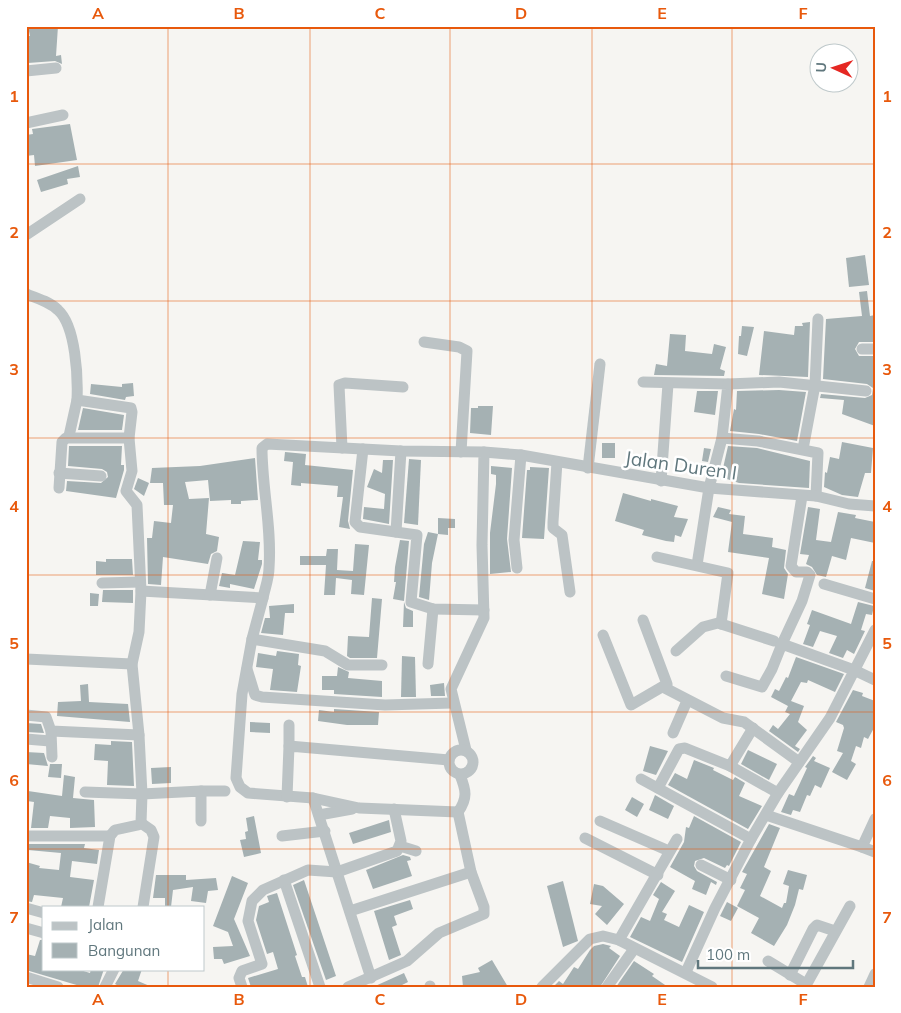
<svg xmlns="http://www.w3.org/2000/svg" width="901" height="1013" viewBox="0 0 901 1013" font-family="Mulish,sans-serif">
<rect width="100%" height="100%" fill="#f6f5f2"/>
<g fill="#a5b1b3">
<path d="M28,26H58L56,56L61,55L62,64L55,61L28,63L26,36H30Z"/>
<path d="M70,124L77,160L35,166L34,155L26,156V135L33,134L32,129Z"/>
<path d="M78,166L80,177L67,179L68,184L41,192L37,180Z"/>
<path d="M865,255L869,285L849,287L846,258Z"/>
<path d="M867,291L870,316L875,315V342H859L855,349L859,356H875V426L842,414L844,400L820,398L821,394L865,398L872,395L873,388L867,384L823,379L826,319L862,316L859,292Z"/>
<path d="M810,322L808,377L759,375L764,331L794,335L795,326H803L802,323Z"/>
<path d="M742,326L754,327L747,356L738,354L739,336H741Z"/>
<path d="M670,334L686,335L685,351L712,354L714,344L726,347L720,369L725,371L724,376L654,375L656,364L667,366Z"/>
<path d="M133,383L134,396L126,397L125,400L90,394L91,384L122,387V384Z"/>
<path d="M779,390L806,392L797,441L759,434L730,431L734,409L736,410L737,391Z"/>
<path d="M697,391H718L715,415L694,412Z"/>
<path d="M478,406H493L491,435L470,433L471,408H478Z"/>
<path d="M83,408L124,415L122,430H78Z"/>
<path d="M842,442L873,448L871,473H865L858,497L842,495L824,487L825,472L827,473L830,457L839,459Z"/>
<rect x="602" y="443" width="13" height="15"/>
<path d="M69,446H122L121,465H124V470L116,498L66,491L67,481L101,483L108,477L107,472L102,469L68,466Z"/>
<path d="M728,446L757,448L810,461L809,488L739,483L721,477Z"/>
<path d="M704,448L711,449L708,462L702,461Z"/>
<path d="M285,452L306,454L305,465L353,470L348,521L350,529L339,527L343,497H337L338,486L301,483V486L291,485L293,462L284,461Z"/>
<path d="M255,458L258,500L241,501V504H231V500L210,501L208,480L185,482L189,499L209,498L206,534L219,537L217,551L211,554L208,564L163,557L161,585L148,584L147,538H152L154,521L171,523L173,505H164L163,483H150L152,468L200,466Z"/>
<path d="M409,459L421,460L418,525L404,523Z"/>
<path d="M383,460H393L389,524L363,519L364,507L384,509L385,494L367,487L374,469L382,473Z"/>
<path d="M491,466L512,468L507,539L511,572L490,574V533L496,484V475L491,474Z"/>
<path d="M530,467L549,468L544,539L522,538L527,470H530Z"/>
<path d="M138,478L149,483L144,496L134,489Z"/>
<path d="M623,493L651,501V499L678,506L674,517L688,519L681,537L675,535L674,542L666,541L642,535L644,530L615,521Z"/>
<path d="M718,507L731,510L729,514L745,516L743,534L773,538L772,547L786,550L784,568L788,574L784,599L762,594L769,558L728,552L732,522L713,517Z"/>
<path d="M808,507L820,509L816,540L831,542L838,512L856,515L855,518L875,522V543L851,538L846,560L832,556L826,577L817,575L812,567L806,564L809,555L800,554Z"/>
<path d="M438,518L455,519V528H448V535L438,534L432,563L429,600L419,597L424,544L428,532L438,534Z"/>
<path d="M400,540L409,541L404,601L393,599L396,582H394L395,567Z"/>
<path d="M243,541L260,542L258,560H262V564L254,589L230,584V588L219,586L222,573L235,575Z"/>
<path d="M355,544L369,545L364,595L351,594L352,580L336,578L335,595H324L326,565H300V556H326L327,549H338L337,570L353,571Z"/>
<path d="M106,559H132L133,575H96V561L106,562Z"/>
<path d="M872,561H875V591L865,588Z"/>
<path d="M103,590H133V603L102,602Z"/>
<path d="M90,593L99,594L98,606H90Z"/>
<path d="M372,598L382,599L377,658H350L347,656L348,636L369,637Z"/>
<path d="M404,602L406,608L413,611V627H403Z"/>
<path d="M858,602L874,606L872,615L866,614L861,630L865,631L854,654L847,650L843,658L829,653L837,636L820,631L813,647L803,644L810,625L807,624L812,610L851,624Z"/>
<path d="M294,604V613H285L283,635L261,633L265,618H270L269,606Z"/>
<path d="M277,651L299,654L298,665L301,666L297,692L270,690L273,669L256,667L258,653L276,656Z"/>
<path d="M402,656L415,657L416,697H401Z"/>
<path d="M796,657L844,674L835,692L808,680L807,683L801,682L791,701L804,706L798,722L807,730L795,746L800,749L798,752L769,731L773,725L778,729L790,714L785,712L788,706L771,697L775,689L779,691L786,677L788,678Z"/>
<path d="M338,667L349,672L348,678L382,681V697L334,694V690H322V676H337Z"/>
<path d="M444,683L445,696H431L430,685Z"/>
<path d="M88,684L89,702L128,704L130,722L57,716L58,702L81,701L80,685Z"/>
<path d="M853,690L863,693L862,696L875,701V726L868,739L864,737L861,748L856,746L851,761L856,764L847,780L832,772L843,753L837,751L844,728L843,725L836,722Z"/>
<path d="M334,709L379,712L378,725H347L318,721L319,710L334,712Z"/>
<path d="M250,722L270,723V733L250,732Z"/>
<path d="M26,723L41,724L44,733L26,732Z"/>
<path d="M111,741L132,742L134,786L107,785L108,761L94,760L95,744L111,745Z"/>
<path d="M650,746L668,751L656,775L643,771Z"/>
<path d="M748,750L777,764L769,780L741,764Z"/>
<path d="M26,752L44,753L48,766L26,764Z"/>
<path d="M813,756L816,758L814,761L830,768L821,788L815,785L810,796L807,795L800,812L793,810L791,815L781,812L789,794L794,796L807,768L805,767Z"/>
<path d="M694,760L714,768L713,770L733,780L735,777L745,783L739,796L762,806L748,829L668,785L675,773L687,779Z"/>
<path d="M50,764H62L61,778L48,777Z"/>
<path d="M171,767V783L152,784L151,768Z"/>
<path d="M64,775L75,777L73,798L94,800L95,827L70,828V818L50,816L48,828H31L34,802L27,801L28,791L62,796Z"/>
<path d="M655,795L674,806L668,819L649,810Z"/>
<path d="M632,797L644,804L637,817L625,810Z"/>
<path d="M254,816L261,853L244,857L240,840L246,839L245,832L248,831L246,818Z"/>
<path d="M694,816L741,842L729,866L727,865L725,868L704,858L695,861L694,866L697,871L717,882L716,885L711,882L706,895L692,889L695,881L670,867L684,842L686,827L689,828Z"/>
<path d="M389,820L391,832L353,844L349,833Z"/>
<path d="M769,824L780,828L764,867L771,871L760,896L782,908L784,903H786L789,886L783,884L788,870L807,875L803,890L799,889L795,905L787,925L774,946L751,933L759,918L737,906L745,890L740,888L747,874L742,872Z"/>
<path d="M29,844H85L84,848L99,850L97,864L72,861L70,877L94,880L89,907H61L63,898L34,895L32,902L26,901V862L40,866L39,868L59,870L61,853L28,850Z"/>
<path d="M403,855L410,857L411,860L407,861L412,876L373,889L366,870Z"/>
<path d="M156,875H186V880L216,878L218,890L208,891L206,903L191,901L193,887L173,890L171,907H165V898H153Z"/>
<path d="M232,876L248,883L234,919L250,956L224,964L222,959H214L213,947L233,946L228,932L213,926Z"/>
<path d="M304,880L336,976L326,980L293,885Z"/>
<path d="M563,881L578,941L563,947L547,886Z"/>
<path d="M661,882L675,891L662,912L667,914L664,920L679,927L689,905L704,912L682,962L630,937L641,917L650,921L659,899L653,895Z"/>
<path d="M594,884L603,886L624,904L607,925L595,914L602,906L590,904Z"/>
<path d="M277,893L297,955L295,956L302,977H305L308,987H251L248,978L278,969L273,952L267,954L256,920L259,906L269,902L267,896Z"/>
<path d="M410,900L413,909L394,916L397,925L392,927L401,955L389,960L374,911Z"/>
<path d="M727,902L738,908L731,921L720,916Z"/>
<path d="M40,940H44V969H77L90,973L91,969H104L98,987L80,986L26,970V954L35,956Z"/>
<path d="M603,944L611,946L609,948L620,956L600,987H553L559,981L563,984L574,967L578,969L590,950L594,946Z"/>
<path d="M492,960L508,987H463L462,976L480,972L478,968Z"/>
<path d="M634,961L654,974L652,976L668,987H616Z"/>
<path d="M124,969H142L138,981L152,987H121L115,984Z"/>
<path d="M404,973L408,982L398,987H373Z"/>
</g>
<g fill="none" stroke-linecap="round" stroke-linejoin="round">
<g stroke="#bcc3c5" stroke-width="11">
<path d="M26,71L56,68"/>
<path d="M26,123L63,115"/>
<path d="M26,235L80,199"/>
<path d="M26,294C37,298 50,302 58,310C76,326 78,378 77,400L131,408L132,412L129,438L132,471L126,491L137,505L141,591L139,632L132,664L139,735L142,794L141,823L138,825L115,830L110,836L98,907"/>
<path d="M424,342L459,347L467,351L461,452"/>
<path d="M862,349H875"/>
<path d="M643,382L728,384L722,438L709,488L697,565"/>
<path d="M728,384L779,382L866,391"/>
<path d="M69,436L77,400"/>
<path d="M722,438L758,441L818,453L816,496"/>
<path d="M342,448L339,385L345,383L403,387"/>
<path d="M363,449L355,522L360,527L417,535L411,602L433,609L484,610"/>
<path d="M803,449L815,385L818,319"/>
<path d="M484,452L521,455L709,488L816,496L849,504L875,506"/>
<path d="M557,462L553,522V528L562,535L570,592"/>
<path d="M588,468L600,364"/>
<path d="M59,473L101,476"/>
<path d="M661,481L668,384"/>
<path d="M59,488L62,442L66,438H129"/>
<path d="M396,532L401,451"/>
<path d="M657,557L728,573L721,624"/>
<path d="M517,568L514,540L521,455"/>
<path d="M102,583L140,582"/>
<path d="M824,584L875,599"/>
<path d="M141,591L263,598C265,588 269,578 269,568C272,528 262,488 262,448L267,444L401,451L484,452L482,545L484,618L451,689L466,750"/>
<path d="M210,595L217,558"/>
<path d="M263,598L252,639L242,694L236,778L240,787L248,793L313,798L359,808L458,812C468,798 466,790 460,775"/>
<path d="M603,635L631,705L667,684L643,620"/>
<path d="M252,639L325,651L348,665H382"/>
<path d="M782,644L802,601L810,575L807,572H796L791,566L802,496"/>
<path d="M676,651L703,627L718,623L774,641"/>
<path d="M26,659L132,664"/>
<path d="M428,664L433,609"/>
<path d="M247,669L255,695L262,697L385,705L452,703"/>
<path d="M726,676L762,687L772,669L782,644L854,670L875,680"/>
<path d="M663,687L723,718L744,722L799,762"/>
<path d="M26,715L46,717L51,731L139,735"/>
<path d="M51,731L52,757"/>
<path d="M673,733L687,701"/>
<path d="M26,739L50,741"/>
<path d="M289,746V725"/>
<circle cx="461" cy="762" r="12"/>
<path d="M730,766L778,793"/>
<path d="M641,779L751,839"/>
<path d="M658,788L679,749L685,748L730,766L753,728"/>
<path d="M201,791H225"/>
<path d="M85,792L142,794L201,791V821"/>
<path d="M287,797L289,746L449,760"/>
<path d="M313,798L371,978"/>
<path d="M319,815L352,809"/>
<path d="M766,815L862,847L875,819"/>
<path d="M600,821L669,851"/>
<path d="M141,823L151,830L154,837L143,907"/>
<path d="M26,836H110"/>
<path d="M282,836L325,831"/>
<path d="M585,838L658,875"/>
<path d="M400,846L416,851"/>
<path d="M862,847L875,852"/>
<path d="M701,865L731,880"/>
<path d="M284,880L320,987"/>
<path d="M26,908L44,913"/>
<path d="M350,911L471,872"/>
<path d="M26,928L44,933"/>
<path d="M619,940L677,839"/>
<path d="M768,961L806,984"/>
<path d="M686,972L715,908L751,839L778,793L830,718L875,630"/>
<path d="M790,975L813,929L817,925L835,931"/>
<path d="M26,977L58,987"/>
<path d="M430,986V987"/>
<path d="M105,987L114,969"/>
<path d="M242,987L239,978L242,971L262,964L248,921L252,901L263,890L308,870L337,872L397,851L401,841L394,809"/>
<path d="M348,987L407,961L439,933L484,914V907L471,872L458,812"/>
<path d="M542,987L590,939L603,936L619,940L712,987"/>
<path d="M607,987L634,949"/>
<path d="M805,987L850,906"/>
<path d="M869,987L875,974"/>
</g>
</g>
<path fill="none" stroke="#e8590c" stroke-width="1" stroke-opacity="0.55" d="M168,26V907M310,26V987M450,26V987M592,26V987M732,26V987M26,164H875M26,301H875M26,438H875M26,575H875M26,712H875M26,849H875M168,969V987"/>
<g text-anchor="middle" stroke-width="5" stroke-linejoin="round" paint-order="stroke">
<g font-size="19" fill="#60777d" stroke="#fff">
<text transform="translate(681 465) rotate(8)" y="7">Jalan Duren I</text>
</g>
</g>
<rect width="901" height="1013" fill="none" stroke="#ffffff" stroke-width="55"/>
<rect x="42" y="906" width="162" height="65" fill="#ffffff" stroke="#bfc9cb"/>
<rect x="52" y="922" width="25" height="8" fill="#bcc3c5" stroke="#bfc9cb"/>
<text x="88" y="930" font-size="15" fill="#60777d">Jalan</text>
<rect x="52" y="943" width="25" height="15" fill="#a5b1b3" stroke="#bfc9cb"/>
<text x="88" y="956" font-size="15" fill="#60777d">Bangunan</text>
<g transform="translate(834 68) rotate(273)"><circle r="24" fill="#ffffff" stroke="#bfc9cb"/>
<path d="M0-4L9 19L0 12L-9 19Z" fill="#e52823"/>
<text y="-8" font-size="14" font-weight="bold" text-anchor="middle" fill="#60777d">U</text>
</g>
<path d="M698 960v8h155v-8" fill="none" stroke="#60777d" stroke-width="2.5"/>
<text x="706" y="960" font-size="15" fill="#60777d" stroke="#ffffff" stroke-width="4" paint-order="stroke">100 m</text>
<rect x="28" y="28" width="846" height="958" fill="none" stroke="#e8590c" stroke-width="2"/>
<g font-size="16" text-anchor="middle" font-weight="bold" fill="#e8590c">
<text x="98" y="19">A</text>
<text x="239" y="19">B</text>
<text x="380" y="19">C</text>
<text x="521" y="19">D</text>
<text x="662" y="19">E</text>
<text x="803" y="19">F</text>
<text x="14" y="102">1</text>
<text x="887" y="102">1</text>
<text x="14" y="238">2</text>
<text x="887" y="238">2</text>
<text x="14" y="375">3</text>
<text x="887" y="375">3</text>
<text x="14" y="512">4</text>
<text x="887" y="512">4</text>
<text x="14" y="649">5</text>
<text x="887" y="649">5</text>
<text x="14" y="786">6</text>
<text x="887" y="786">6</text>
<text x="14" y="923">7</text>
<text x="887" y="923">7</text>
<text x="98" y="1005">A</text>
<text x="239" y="1005">B</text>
<text x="380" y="1005">C</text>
<text x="521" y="1005">D</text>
<text x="662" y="1005">E</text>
<text x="803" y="1005">F</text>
</g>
</svg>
